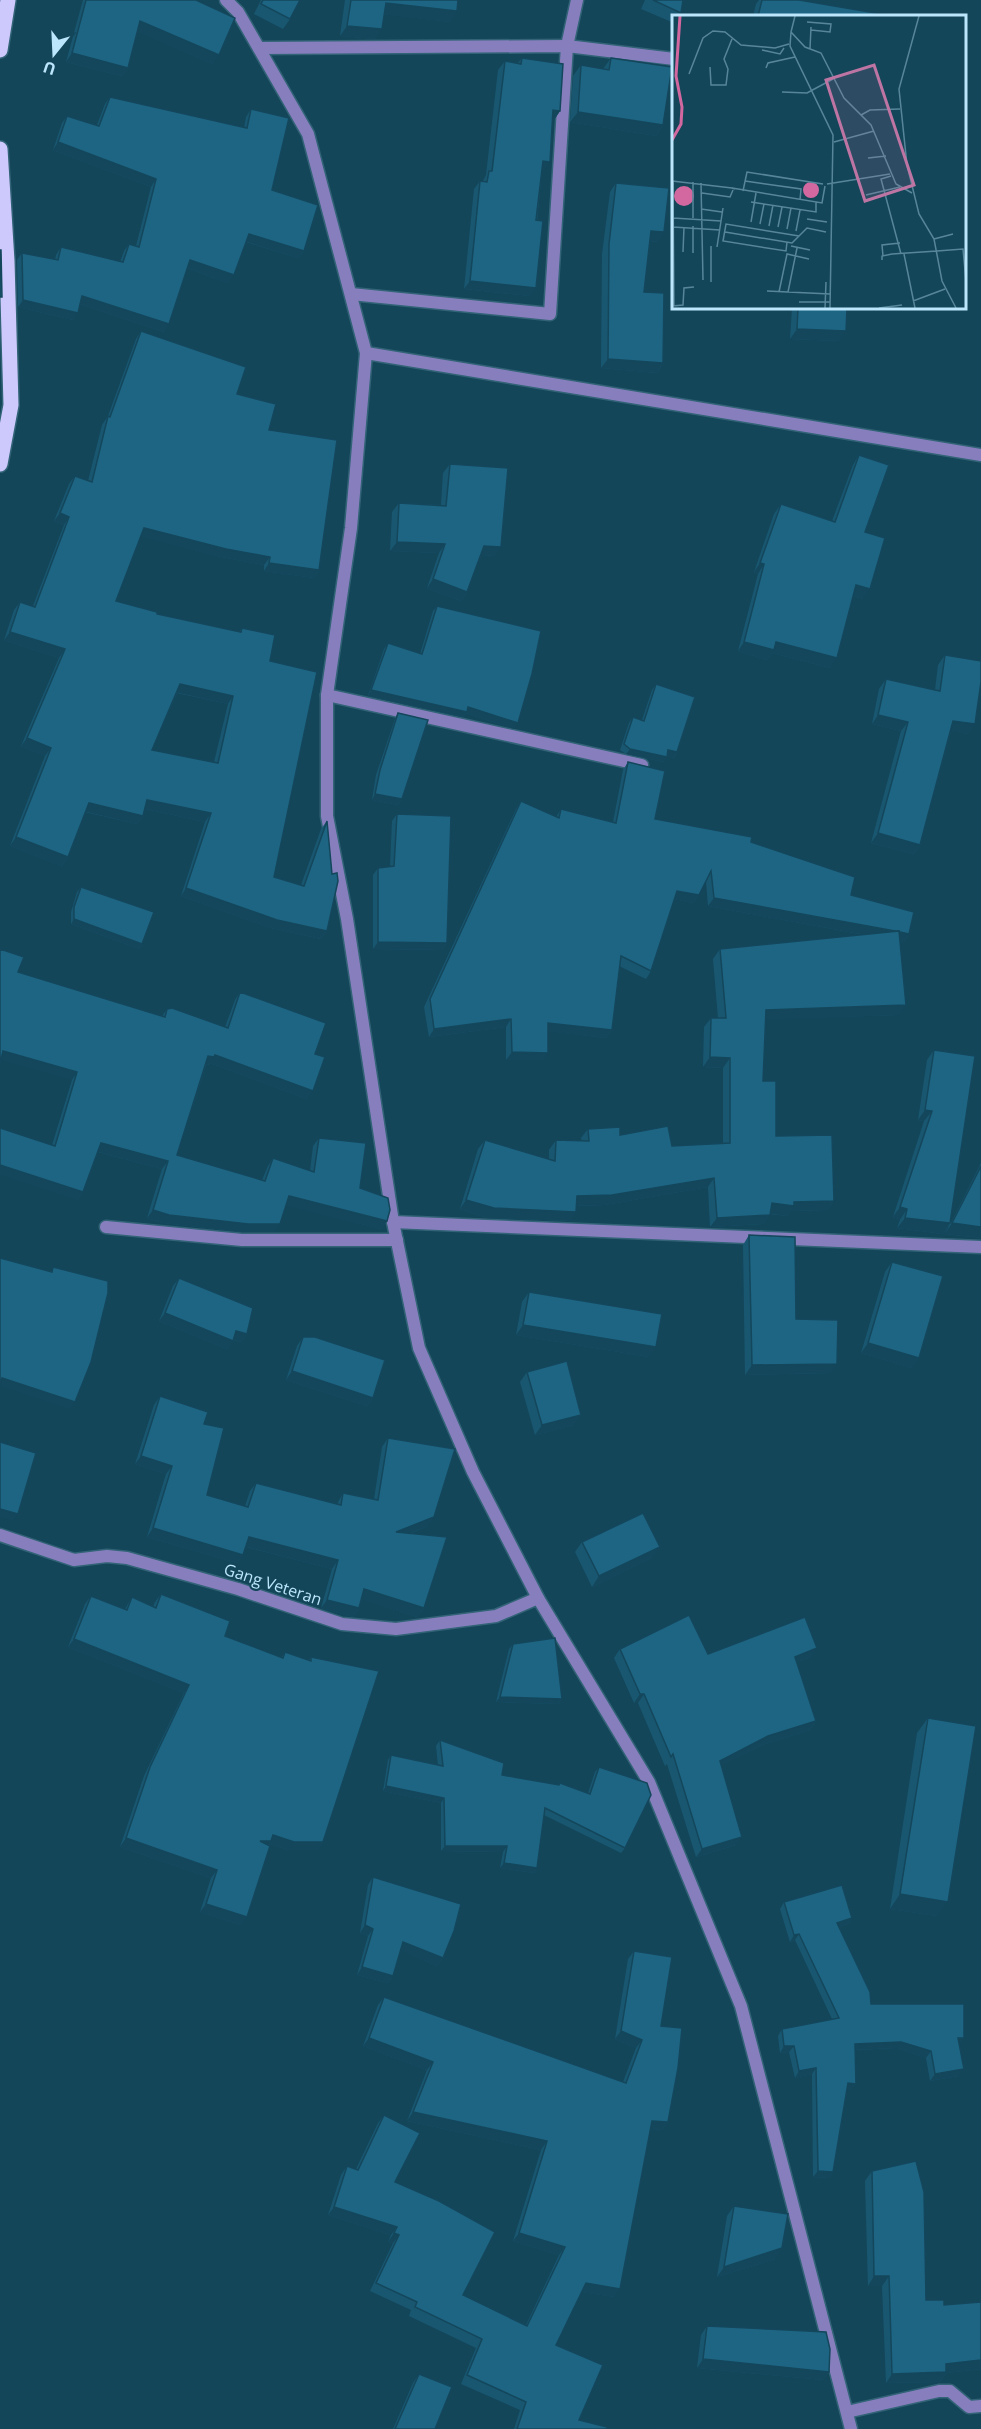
<svg xmlns="http://www.w3.org/2000/svg" width="981" height="2429" viewBox="0 0 981 2429" font-family="'Open Sans',sans-serif">
<rect width="100%" height="100%" fill="#14465a"/>
<g fill="none" stroke-linecap="round" stroke-linejoin="round">
<defs>
<g id="street">
<path d="M226,0L238,12L308,134L366,353L351,528L327,695V816L347,919L393,1222L419,1348L473,1472L538,1598L649,1782L741,2006L851,2429"/>
<path d="M259,48L567,46L674,59"/>
<path d="M351,294L550,314L567,46L577,0"/>
<path d="M366,353L981,455"/>
<path d="M327,695L642,765"/>
<path d="M393,1222L981,1247"/>
<path d="M106,1227L242,1240H397"/>
<path d="M0,1535L74,1560L107,1556L127,1558L238,1589L342,1624L396,1629L496,1616L538,1598"/>
<path d="M847,2412L939,2391H950L969,2407L981,2406"/>
</g>
<g id="primary">
<path d="M0,50L8,0"/>
<path d="M0,149L7,261L11,405L0,464"/>
</g>
</defs>
<use href="#street" stroke="#326377" stroke-width="15"/>
<use href="#primary" stroke="#326377" stroke-width="18"/>
<use href="#street" stroke="#877fbd" stroke-width="12"/>
<use href="#primary" stroke="#cec9fc" stroke-width="15"/>
</g>
<g fill="#195771" fill-rule="evenodd">
<path d="M83,0H196L213,64L137,31L128,68L122,76L66,62Z"/>
<path d="M261,0H300L290,19L283,29L254,14Z"/>
<path d="M345,0H458L450,22L384,14L375,39L340,36Z"/>
<path d="M645,0H683L681,13L678,16H674V23L641,9Z"/>
<path d="M759,0H799L893,16H753L756,4Z"/>
<path d="M522,58L560,111L554,120H553L544,170H542L530,296L464,289L474,189L480,181H483L486,175L498,70L505,61L518,63Z"/>
<path d="M611,58L663,125L656,136L570,122L573,76L581,65L603,69Z"/>
<path d="M110,97L244,128L246,117L251,109L272,190L304,251L298,258L246,242L228,283L187,268L164,332L80,304L73,320L18,307L17,260L22,253L55,260L56,255L61,247L120,262L124,251L129,244L136,246L151,187L53,150L62,123L67,116L97,125L105,104Z"/>
<path d="M616,183L658,242L650,241L644,292L663,363L657,373L601,368L602,254L610,192Z"/>
<path d="M792,308H847L839,341L790,339Z"/>
<path d="M141,331L237,394L269,430L319,570L314,578L264,571V565L221,557L141,536L116,601L157,614L239,632L242,628L270,661L274,877L301,885L321,829L327,821V931L321,939L271,928L181,896L205,822L145,809L143,816L137,824L85,812L68,857L62,866L10,846L45,756L21,746L59,658L4,640L14,610L20,602L33,606L64,525L54,521L69,484L75,476L88,481L102,425L108,416L136,339ZM177,693L228,704L214,762L152,750Z"/>
<path d="M859,455L865,532L863,599L853,596L830,668L772,653L767,660L738,651L758,574L754,572L774,514L781,504L832,521L853,465Z"/>
<path d="M450,464L495,556L481,555L467,592L461,601L427,588L439,553L390,551L392,512L399,503L441,505L443,473Z"/>
<path d="M437,606L514,729L466,713L463,717L368,696L384,649L388,643L420,654L433,611Z"/>
<path d="M945,655L969,734L951,731L920,845L914,854L871,843L901,731L872,724L879,689L886,679L935,690L938,665Z"/>
<path d="M656,684L677,752L674,758L667,756L663,762L626,754L620,750L629,723L633,717L642,720L652,690Z"/>
<path d="M398,713L402,799L398,805L372,800L376,775L395,719Z"/>
<path d="M628,762L655,819L751,842L851,895L909,934L904,942L900,941L899,1015L766,1019L763,1081L776,1136L834,1201L827,1210L790,1211L787,1216L770,1214L763,1224L710,1227L708,1187L605,1205L577,1206L570,1221L487,1218L460,1209L478,1149L485,1140L549,1159V1150L556,1140L582,1141L581,1138L588,1129L620,1135L672,1146L723,1144V1068L703,1067L704,1027L711,1018H718L713,959L720,949L865,935L708,906L706,881L699,895L693,903L674,899L651,971L646,979L619,966L612,1030L606,1038L548,1031L543,1060H506V1027L429,1037L424,1007L516,809L521,801L556,817L561,809L613,822L623,770Z"/>
<path d="M397,814L447,943L442,950L373,949V875L378,868L390,867L392,821Z"/>
<path d="M81,887L142,944L139,949L71,924V912L77,892Z"/>
<path d="M18,972L162,1016L167,1009L225,1027L235,1000L240,992L315,1054L307,1099L210,1063L208,1065H206L177,1155L262,1180L268,1166L273,1158L310,1171L313,1146L319,1138L387,1221L381,1229L286,1205L274,1232H242L163,1223L147,1218L162,1169L98,1152L83,1192L77,1200L52,1145L72,1080Z"/>
<path d="M934,1050L951,1223L981,1163V1238L945,1234L950,1224L943,1234L897,1228L900,1220L893,1217L924,1121L918,1120L927,1060Z"/>
<path d="M749,1235L796,1319L831,1373L745,1375L743,1245Z"/>
<path d="M892,1262L912,1368L861,1353L885,1272Z"/>
<path d="M179,1278L247,1334L241,1342L233,1340L227,1349L159,1321L173,1286Z"/>
<path d="M529,1292L649,1357L516,1335L522,1302Z"/>
<path d="M303,1337L373,1398L367,1406L286,1380L297,1346Z"/>
<path d="M527,1372L574,1425L535,1435L520,1382Z"/>
<path d="M160,1396L204,1424L207,1495L245,1506L250,1491L256,1483L337,1504L343,1493L374,1499L382,1447L388,1438L428,1526L409,1534L424,1608L417,1617L362,1599L359,1608L353,1617L321,1608L332,1569L246,1547L243,1555L237,1563L147,1537L166,1474L135,1464L154,1405Z"/>
<path d="M582,1542L653,1557L592,1587L575,1552Z"/>
<path d="M161,1594L225,1636L281,1658L285,1652L309,1660L311,1657L323,1842L317,1850H288L270,1844L241,1925L200,1912L211,1878L120,1847L144,1776L184,1693L68,1647L85,1604L91,1596L125,1609L132,1597L153,1607L155,1602Z"/>
<path d="M513,1644L562,1699L558,1704L496,1702L509,1649Z"/>
<path d="M620,1649L708,1654L811,1657L797,1662L816,1721L810,1730L762,1745L721,1765L736,1845L696,1857L667,1764L665,1766L638,1703H634L614,1658Z"/>
<path d="M928,1718L937,1916L890,1909L917,1733Z"/>
<path d="M440,1740L502,1775L558,1785L560,1783L588,1793L595,1772L599,1767L625,1848L621,1853L544,1815L537,1868L534,1873L500,1868L503,1852L441,1851V1803L383,1791L388,1760L391,1755L438,1765L436,1746Z"/>
<path d="M373,1877L443,1958L437,1966L401,1950L393,1976L388,1983L357,1975L368,1936L360,1933L368,1885Z"/>
<path d="M784,1902L852,1918L848,1924L839,1927L871,2004L964,2038L959,2044V2076L930,2081L926,2058L897,2048L855,2050L852,2090H847L833,2172L829,2178L813,2177L812,2074L795,2078L789,2052L780,2053L778,2036L782,2029L832,2019L795,1940L790,1942L780,1909Z"/>
<path d="M634,1951L661,2026L668,2122L662,2130L650,2129L614,2297L582,2292L556,2345L579,2420L607,2429H514L520,2410L461,2384L476,2348L409,2316L411,2310L370,2291L393,2243L388,2242L391,2235L328,2215L341,2175L347,2166L356,2169L378,2123L384,2115L395,2182L463,2295L526,2325L559,2255L513,2241L541,2150L407,2121L427,2070L363,2046L378,2005L384,1997L623,2082L636,2048L615,2039L628,1959Z"/>
<path d="M872,2171L926,2300L944,2305L981,2302V2369L946,2373L940,2382L886,2383L882,2286H868L865,2181Z"/>
<path d="M734,2206L775,2259L717,2277L727,2216Z"/>
<path d="M707,2326L829,2372L823,2380L697,2368L701,2335Z"/>
<path d="M419,2374L435,2429H393L413,2383Z"/>
</g>
<g fill="#14475c">
<path d="M386,3L457,11L450,22L378,14Z"/>
<path d="M140,21L219,55L213,64L134,30Z"/>
<path d="M347,26L382,29L375,39L340,36Z"/>
<path d="M72,53L128,68L122,76L66,62Z"/>
<path d="M553,110L560,111L554,120L547,119Z"/>
<path d="M578,112L663,125L656,136L570,122Z"/>
<path d="M58,142L156,179L151,187L53,150Z"/>
<path d="M543,161L550,162L544,170H537Z"/>
<path d="M651,231L664,232L658,242L645,240Z"/>
<path d="M249,234L304,251L298,258L244,241Z"/>
<path d="M190,260L234,275L228,283L185,267Z"/>
<path d="M470,281L536,288L530,296L464,289Z"/>
<path d="M82,296L169,324L164,332L77,303Z"/>
<path d="M23,300L78,313L73,320L18,307Z"/>
<path d="M797,329L846,331L839,341L790,339Z"/>
<path d="M608,359L663,363L657,373L601,368Z"/>
<path d="M60,513L69,517L64,525L54,521Z"/>
<path d="M144,528L270,557L264,565L221,557L138,536Z"/>
<path d="M397,542L445,544L439,553L390,551Z"/>
<path d="M484,546L501,547L495,556L478,555Z"/>
<path d="M269,563L319,570L314,578L264,571Z"/>
<path d="M760,563L764,564L758,574L754,572Z"/>
<path d="M433,579L467,592L461,601L427,588Z"/>
<path d="M856,585L870,589L863,599L849,595Z"/>
<path d="M10,632L65,649L59,658L4,640Z"/>
<path d="M744,642H776L837,658L830,668L772,653L767,660L738,651Z"/>
<path d="M180,684L233,696L228,704L175,692Z"/>
<path d="M371,690L468,707L518,723L514,729L466,713L463,717L368,696Z"/>
<path d="M878,715L908,722L901,731L872,724Z"/>
<path d="M953,721L975,724L969,734L947,731Z"/>
<path d="M27,738L51,748L45,756L21,746Z"/>
<path d="M630,749L667,757L663,762L626,754Z"/>
<path d="M668,750L677,752L674,758L664,756Z"/>
<path d="M375,794L402,799L398,805L372,800Z"/>
<path d="M147,800L211,813L205,822L141,808Z"/>
<path d="M89,803L143,816L137,824L83,811Z"/>
<path d="M878,833L920,845L914,854L871,843Z"/>
<path d="M16,837L68,857L62,866L10,846Z"/>
<path d="M186,888L327,931L321,939L271,928L181,896Z"/>
<path d="M677,891L699,895L693,903L672,899Z"/>
<path d="M714,898L909,934L904,942L708,906Z"/>
<path d="M74,919L142,944L139,949L71,924Z"/>
<path d="M378,942L447,943L442,950L373,949Z"/>
<path d="M906,1005L899,1015L760,1020L766,1010Z"/>
<path d="M511,1019L506,1027L429,1037L434,1029Z"/>
<path d="M548,1023L612,1030L606,1038L543,1031Z"/>
<path d="M3,1051L77,1072L72,1080L0,1060Z"/>
<path d="M512,1052L548,1053L543,1060H506Z"/>
<path d="M215,1055L313,1091L307,1099L210,1063L208,1065L203,1064L208,1056Z"/>
<path d="M710,1057L730,1058L723,1068L703,1067Z"/>
<path d="M925,1110L932,1111L924,1121L918,1120Z"/>
<path d="M101,1143L168,1161L162,1169L95,1151Z"/>
<path d="M0,1165L83,1192L77,1200L0,1175Z"/>
<path d="M714,1178L708,1187L605,1205L570,1206L577,1196Z"/>
<path d="M289,1196L387,1221L381,1229L283,1205Z"/>
<path d="M466,1200L576,1212L570,1221L487,1218L460,1209Z"/>
<path d="M834,1201L827,1210L790,1211L787,1216L766,1213L772,1203L794,1202Z"/>
<path d="M900,1207L907,1209L900,1220L893,1217Z"/>
<path d="M153,1210L280,1224L274,1232H242L163,1223L147,1218Z"/>
<path d="M770,1215L763,1224L710,1227L717,1218Z"/>
<path d="M905,1218L950,1223L943,1234L897,1228Z"/>
<path d="M952,1223L981,1227V1238L945,1234Z"/>
<path d="M165,1313L233,1341L227,1349L159,1321Z"/>
<path d="M523,1325L656,1347L649,1357L516,1335Z"/>
<path d="M236,1331L247,1334L241,1342L230,1339Z"/>
<path d="M868,1343L919,1358L912,1368L861,1353Z"/>
<path d="M837,1364L831,1373L745,1375L752,1365Z"/>
<path d="M292,1371L373,1398L367,1406L286,1380Z"/>
<path d="M2,1378L75,1402L70,1409L0,1386Z"/>
<path d="M581,1415L574,1425L535,1435L542,1425Z"/>
<path d="M141,1456L172,1466L166,1474L135,1464Z"/>
<path d="M0,1509L18,1514L13,1521L0,1517Z"/>
<path d="M434,1517L428,1526L390,1541L396,1532Z"/>
<path d="M153,1528L243,1555L237,1563L147,1537Z"/>
<path d="M249,1537L338,1560L332,1569L243,1546Z"/>
<path d="M660,1547L653,1557L592,1587L599,1576Z"/>
<path d="M364,1589L424,1608L417,1617L358,1598Z"/>
<path d="M327,1600L359,1608L353,1617L321,1608Z"/>
<path d="M74,1639L189,1685L184,1693L68,1647Z"/>
<path d="M817,1648L811,1657L789,1665L795,1657Z"/>
<path d="M640,1694H644L638,1703H634Z"/>
<path d="M500,1697L562,1699L558,1704L496,1702Z"/>
<path d="M816,1721L810,1730L762,1745L714,1769L720,1761L768,1736Z"/>
<path d="M386,1786L444,1798L441,1803L383,1791Z"/>
<path d="M273,1835L323,1842L317,1850H288L270,1844L265,1850L260,1841Z"/>
<path d="M742,1837L736,1845L696,1857L702,1849Z"/>
<path d="M126,1838L217,1870L211,1878L120,1847Z"/>
<path d="M445,1846H507L503,1852L441,1851Z"/>
<path d="M504,1863L537,1868L534,1873L500,1868Z"/>
<path d="M900,1894L948,1902L937,1916L890,1909Z"/>
<path d="M206,1904L247,1917L241,1925L200,1912Z"/>
<path d="M852,1918L848,1924L833,1929L837,1923Z"/>
<path d="M365,1925L373,1929L368,1936L360,1933Z"/>
<path d="M799,1934L795,1940L790,1942L794,1935Z"/>
<path d="M403,1942L443,1958L437,1966L398,1949Z"/>
<path d="M362,1967L393,1976L388,1983L357,1975Z"/>
<path d="M621,2031L642,2040L636,2048L615,2039Z"/>
<path d="M369,2038L433,2062L427,2070L363,2046Z"/>
<path d="M958,2038H964L960,2044H954Z"/>
<path d="M901,2042L931,2051L926,2058L897,2048L851,2050L855,2044Z"/>
<path d="M784,2046H794L789,2052L780,2053Z"/>
<path d="M816,2068L812,2074L795,2078L799,2071Z"/>
<path d="M964,2069L959,2076L930,2081L935,2074Z"/>
<path d="M848,2083L856,2084L852,2090H843Z"/>
<path d="M413,2112L547,2141L541,2150L407,2121Z"/>
<path d="M652,2121L668,2122L662,2130L646,2129Z"/>
<path d="M818,2171L833,2172L829,2178L813,2177Z"/>
<path d="M334,2207L397,2227L391,2235L328,2215Z"/>
<path d="M394,2233L399,2235L393,2243L388,2242Z"/>
<path d="M519,2233L565,2247L559,2255L513,2241Z"/>
<path d="M782,2248L775,2259L717,2277L724,2267Z"/>
<path d="M874,2276H889L882,2286H868Z"/>
<path d="M586,2283L620,2289L614,2297L580,2292Z"/>
<path d="M703,2359L829,2372L823,2380L697,2368Z"/>
<path d="M981,2360V2369L946,2373L940,2382L886,2383L892,2374L946,2364Z"/>
</g>
<g fill="#1d6583" stroke="#14475c" stroke-width="1.5" fill-rule="evenodd">
<path d="M86,0H196L235,18L219,55L140,21L128,68L72,53Z"/>
<path d="M263,0H300L290,19L261,4Z"/>
<path d="M351,0H458L457,11L386,3L382,29L347,26Z"/>
<path d="M653,0H683L681,13Z"/>
<path d="M762,0H799L893,16H758Z"/>
<path d="M522,58L563,64L560,111L553,110L550,162L543,161L536,220L543,221L536,288L470,281L480,181L487,182L489,171H492L505,61L521,64Z"/>
<path d="M611,58L672,67L663,125L578,112L581,65L609,70Z"/>
<path d="M110,97L247,128L251,109L289,118L272,190L318,205L304,251L249,234L234,275L190,260L169,324L82,296L78,313L23,300L22,253L58,260L61,247L123,262L129,244L139,247L156,179L58,142L67,116L99,126Z"/>
<path d="M616,183L669,188L664,232L651,231L644,292L664,293L663,363L608,359L609,244Z"/>
<path d="M0,250H1L2,297H0Z"/>
<path d="M798,308H847L846,331L797,329Z"/>
<path d="M141,331L246,367L237,394L276,404L269,430L337,440L319,570L269,563L270,557L226,549L144,528L116,601L157,612V614L241,632L242,628L275,635L270,661L317,672L274,877L304,886L327,821L332,874L337,873L338,881L327,931L277,920L186,888L211,813L147,800L143,816L89,803L68,857L16,837L51,748L27,738L65,649L10,632L20,602L35,607L69,517L60,513L75,476L92,482L108,416L110,417ZM180,684L233,696L218,763L152,750Z"/>
<path d="M859,455L889,465L865,532L885,538L870,589L856,585L837,658L776,642L774,650L744,642L764,564L760,563L781,504L835,522Z"/>
<path d="M450,464L508,468L501,547L484,546L467,592L433,579L445,544L397,542L399,503L446,506Z"/>
<path d="M437,606L541,631L532,674L518,723L468,707L467,712L371,690L388,643L422,654Z"/>
<path d="M945,655L981,661V682L975,724L953,721L920,845L878,833L908,722L878,715L886,679L940,691Z"/>
<path d="M656,684L695,697L677,752L668,750L667,757L630,749L624,744L633,717L644,721Z"/>
<path d="M398,713L428,720L402,799L375,794L380,770Z"/>
<path d="M628,762L665,771L655,819L752,837L751,842L855,877L851,895L914,912L909,934L900,932L899,931H895L714,898L711,871L699,895L677,891L651,971L621,956L612,1030L548,1023V1053L512,1052L511,1019L434,1029L430,999L521,801L559,818L561,809L616,823Z"/>
<path d="M397,814L451,816L447,943L378,942V868L394,866Z"/>
<path d="M81,887L154,912L142,944L74,919V907Z"/>
<path d="M899,931L906,1005L766,1010L763,1081H776V1136L832,1135L834,1201L794,1202V1206L772,1203L770,1215L717,1218L714,1178L612,1195L577,1196L576,1212L494,1208L466,1200L485,1140L555,1161L556,1140L589,1141L588,1129L620,1127V1135L668,1126L672,1146L730,1143V1058L710,1057L711,1018H726L720,949Z"/>
<path d="M0,949L24,957L18,972L165,1017L167,1009L172,1008L228,1028L240,992L326,1023L315,1054L325,1057L313,1091L215,1055L214,1057L208,1056L177,1155L265,1181L273,1158L314,1172L319,1138L366,1143L360,1188L388,1198L390,1210L387,1221L289,1196L280,1224H248L169,1215L153,1210L168,1161L101,1143L83,1192L0,1165V1128L55,1146L77,1072L3,1051L0,1064Z"/>
<path d="M934,1050L975,1056L950,1223L905,1218L907,1209L900,1207L932,1111L925,1110Z"/>
<path d="M981,1166V1227L952,1223Z"/>
<path d="M749,1235L795,1237L796,1319L838,1320L837,1364L752,1365Z"/>
<path d="M0,1258L52,1272L53,1267L108,1281V1293L91,1362L75,1402L2,1378L0,1385Z"/>
<path d="M892,1262L943,1276L919,1358L868,1343Z"/>
<path d="M179,1278L253,1308L247,1334L236,1331L233,1341L165,1313Z"/>
<path d="M529,1292L662,1314L656,1347L523,1325Z"/>
<path d="M303,1337H315L385,1360L373,1398L292,1371Z"/>
<path d="M567,1361L581,1415L542,1425L527,1372Z"/>
<path d="M160,1396L208,1412L204,1424L224,1428L207,1495L248,1507L256,1483L341,1505L343,1493L378,1500L388,1438L455,1449L434,1517L396,1532L447,1537L424,1608L364,1589L359,1608L327,1600L338,1560L249,1537L243,1555L153,1528L172,1466L141,1456Z"/>
<path d="M0,1442L36,1453L18,1514L0,1509Z"/>
<path d="M643,1513L660,1547L599,1576L582,1542Z"/>
<path d="M161,1594L230,1621L225,1636L283,1658L285,1652L311,1661V1657L379,1671L323,1842H294L273,1835L271,1841H260L270,1846L247,1917L206,1904L217,1870L126,1838L150,1767L189,1685L74,1639L91,1596L127,1610L132,1597L156,1608Z"/>
<path d="M689,1615L708,1654L805,1617L817,1648L795,1657L816,1721L768,1736L720,1761L742,1837L702,1849L673,1754L671,1757L644,1694H640L620,1649Z"/>
<path d="M555,1638L562,1699L500,1697L513,1644Z"/>
<path d="M928,1718L976,1726L948,1902L900,1894Z"/>
<path d="M440,1740L504,1763L502,1775L559,1785L560,1783L590,1794L599,1767L647,1783L651,1795L625,1848L545,1808L537,1868L504,1863L507,1846H445L444,1798L386,1786L391,1755L443,1766Z"/>
<path d="M373,1877L461,1904L454,1931L443,1958L403,1942L393,1976L362,1967L373,1929L365,1925Z"/>
<path d="M842,1885L852,1918L837,1923L870,1992L871,2004H964V2038H958L964,2069L935,2074L931,2051L901,2042L855,2044L856,2084L848,2083L833,2172L818,2171L816,2068L799,2071L794,2046H784L782,2029L839,2018L799,1934L794,1935L784,1902Z"/>
<path d="M634,1951L672,1957L661,2026L682,2028L678,2068L668,2122L652,2121L620,2289L586,2283L556,2345L603,2365L579,2420L607,2427V2429H517L526,2402L467,2375L482,2339L415,2307L417,2302L376,2283L399,2235L394,2233L397,2227L334,2207L347,2166L358,2170L384,2115L420,2133L395,2182L439,2201L495,2232L463,2295L527,2326L565,2247L519,2233L547,2141L413,2112L433,2062L369,2038L384,1997L626,2083L642,2040L621,2031Z"/>
<path d="M916,2161L924,2192L926,2300H944V2305L981,2302V2360L946,2364V2372L892,2374L889,2276H874L872,2171Z"/>
<path d="M734,2206L788,2214L782,2248L724,2267Z"/>
<path d="M707,2326L826,2332L830,2349L829,2372L703,2359Z"/>
<path d="M419,2374L452,2387L435,2429H395Z"/>
<path d="M654,2428L734,2429H654Z"/>
</g>
<g text-anchor="middle" stroke-width="4.5" stroke-linejoin="round" paint-order="stroke">
<g font-size="16" fill="#bce6fb" stroke="#14465a">
<text transform="translate(273 1584) rotate(18)" y="6">Gang Veteran</text>
</g>
</g>
<g transform="translate(672 15)">
<rect width="294" height="294" fill="#14465a"/>
<path d="M131 175a8 8 0 1 1 16 0a8 8 0 1 1-16 0ZM2 181a10 10 0 1 1 20 0a10 10 0 1 1-20 0Z" fill="#d2689f"/>
<path fill="none" stroke="#d2689f" stroke-width="3" d="M0,125L9,109L10,92L4,61L8,1"/>
<path fill="none" stroke="#57869a" stroke-width="1.5" d="M123,1L119,17L133,32L149,38L172,83L199,110L224,169L240,178M247,1L227,74L235,150L247,199L262,224L270,266L284,293M135,7L159,9L158,17L139,15M119,17L118,31L161,120L158,293M138,34L139,12M90,35L108,39L112,33M38,52L39,70H54L56,54L52,44L60,24M94,53L96,48L123,42M17,59L31,23L41,16L53,17L69,30L103,33L117,29M110,77L135,78L161,64M189,100L198,95L228,94M162,127L202,116M196,143L214,141M219,161L209,164L229,239M0,166L60,173M1,166L2,291M73,166L129,174L128,185M29,168L31,265M155,169L218,159M63,174L60,173L150,188L153,171M71,176L75,157L151,169M30,178L58,182L61,175M194,180L228,172M79,187L144,197V187M29,194L50,197M1,203L49,206M21,203V167M135,204L155,207M79,207L84,178M88,209L92,189M21,211V238M97,211L101,190M1,212L48,215M106,212L110,192M115,214L119,193M124,216L128,195M53,217L120,228L135,213L154,217M262,224L281,219M115,227L114,236L51,226L54,209L127,221M39,231V267M119,231L138,235M45,232L51,193M265,236L291,234L294,266M11,237L12,212M232,239L243,293M211,241L210,230L228,228M210,245V241L220,239L265,236M95,276L158,279M107,277L115,239L137,244M116,277L125,233M241,286L273,274M127,287H158M0,291L11,290L12,273L22,272M153,293L154,267M207,293L230,290"/>
<path fill="#bf75a3" fill-opacity="0.15" stroke="#bf75a3" stroke-width="3" d="M202,50L242,170L193,186L154,65Z"/>
<rect width="294" height="294" fill="none" stroke="#bce6fb" stroke-width="3"/>
</g>
<g transform="translate(54 54) rotate(198)" stroke="#14465a" stroke-width="4.5" paint-order="stroke">
<path d="M0-4.5L10 22L0 15L-10 22Z" fill="#bce6fb"/>
<text y="-9" font-size="16" font-weight="bold" text-anchor="middle" fill="#bce6fb">U</text>
</g>
</svg>
